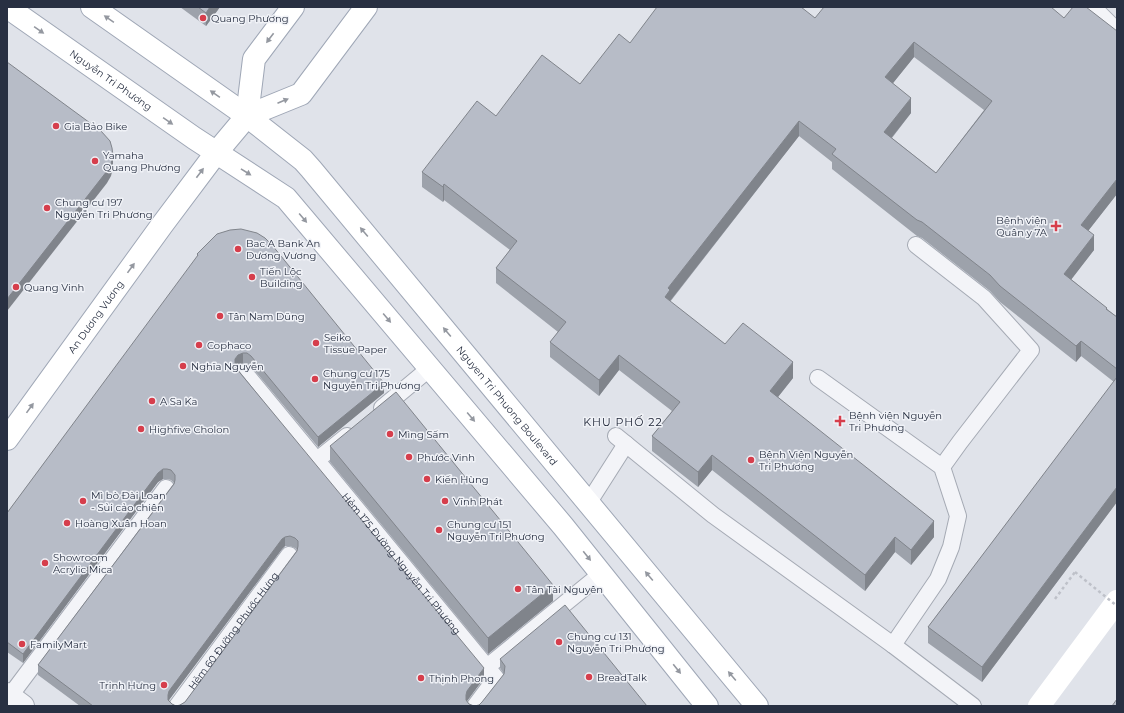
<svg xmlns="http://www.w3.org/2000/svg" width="1124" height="713" viewBox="0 0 1124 713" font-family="Montserrat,sans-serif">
<rect width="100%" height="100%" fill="#e0e3ea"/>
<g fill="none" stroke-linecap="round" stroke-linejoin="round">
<defs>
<g id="lane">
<path d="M1093,7L1117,31"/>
<path d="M916,245L984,298L1031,350L960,442L942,467"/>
<path id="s1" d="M244,372L487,667"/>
<path d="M818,378L942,467L958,516L951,547L938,579L893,645"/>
<path d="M382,408L430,368"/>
<path d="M616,436L713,515L893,645L973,706"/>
<path d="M317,460L347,436"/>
<path d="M589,502L626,444"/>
<path d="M10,696L166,488"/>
<path id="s2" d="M177,706L289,555"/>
<path d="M475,706L496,678L487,667L601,574"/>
</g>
<path id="street" d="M7,694L23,706"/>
<g id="primary">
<path id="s3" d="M7,7L194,138L286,198L563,526L707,706"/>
<path id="s4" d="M92,7L247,116L303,160L311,169L757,706"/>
<path d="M247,116L254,59L293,7"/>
<path id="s5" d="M7,439L162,225L216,153L247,116L301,94L366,7"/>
</g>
</defs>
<use href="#lane" stroke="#a5aab4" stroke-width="18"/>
<use href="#street" stroke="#a5aab4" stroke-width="24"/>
<use href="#primary" stroke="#9fa7b6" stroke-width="24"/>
<path stroke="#bec1c9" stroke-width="2.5" stroke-dasharray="3 3" stroke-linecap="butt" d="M1055,599L1075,572"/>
<use href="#lane" stroke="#f3f4f8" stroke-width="16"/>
<use href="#street" stroke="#f3f4f8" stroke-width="22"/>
<path stroke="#fff" stroke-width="22" d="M1039,706L1117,601"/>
<use href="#primary" stroke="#fff" stroke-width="22"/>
<path stroke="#bec1c9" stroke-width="2.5" stroke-dasharray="3 3" stroke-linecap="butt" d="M1075,572L1117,606"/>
</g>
<g fill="#9da2ab" fill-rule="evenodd">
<path d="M180,7H220L206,26Z"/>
<path d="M1051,7L1117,194L1088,231L1094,250L1071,279L1117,317V502L982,682L928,643V627L1114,382L1081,356L1076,362L1000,302L990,291L922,238L917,236L832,169V162L799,136L670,302L725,344L793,378L778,397L934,537L911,565L895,552L865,591L712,470L698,487L652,451V436L672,411L619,370L599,396L550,357V342L558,332L496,283V268L510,250L444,200L443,202L422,187V172L496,116L580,84L630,43L815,18ZM914,57L984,110L936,173L892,138L911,113L893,83Z"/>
<path d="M197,254L384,393L318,447L251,366L247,363H243L238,365L236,367L484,678L467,701L469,704L474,706L479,705L482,702L504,674L500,668V659L647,706H80L38,675V665L174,483L171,480L167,479H163L158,482L23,663L7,652V513L197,258ZM285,546H290L295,548L297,550L185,702L180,705L176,706L172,704L169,700L282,549Z"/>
<path d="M330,446L553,601L488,654L330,462Z"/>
</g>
<g fill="#80848b">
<path d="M210,7H220L206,26V13Z"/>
<path d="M914,42V57L885,93V77Z"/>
<path d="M911,98V113L884,147V132Z"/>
<path d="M799,121V136L670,301V305L665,297L668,288Z"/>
<path d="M113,156V168L111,176L107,183L7,311V299Z"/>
<path d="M1117,179V194L1081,240V225Z"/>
<path d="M444,184V200L443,202V187Z"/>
<path d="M1094,235V250L1064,289V274Z"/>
<path d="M1081,341V356L1076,362V346Z"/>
<path d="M243,353V363L238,365L235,369V359L238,355Z"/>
<path d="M619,355V370L599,396V380Z"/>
<path d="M793,362V378L770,407V391Z"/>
<path d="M384,383V393L318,447V437Z"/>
<path d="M712,455V470L698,487V472Z"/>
<path d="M163,469V479L158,482L23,663V654L158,473Z"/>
<path d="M1117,487V502L982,682V667Z"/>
<path d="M934,521V537L911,565V550Z"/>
<path d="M285,537V546L282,549L169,700L168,705V695L169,691L282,539Z"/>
<path d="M895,537V552L865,591V575Z"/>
<path d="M553,585V601L488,654V638Z"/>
<path d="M484,668V678L467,701L466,705V695L467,691Z"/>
</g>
<g fill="#b7bcc7" stroke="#80848b" fill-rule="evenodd">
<path d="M198,7H210L206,13Z"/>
<path d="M657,7H801L815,18L824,7H1051L1064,18L1073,7H1086L1117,31V179L1081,225L1094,235L1064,274L1107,308L1106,309L1117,317V369L1081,341L1076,346L1000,286L990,275L922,222L917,220L832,154L836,149L799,121L668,288L670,290L665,297L725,344L743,323L793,362L770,391L934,521L911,550L895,537L865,575L712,455L698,472L652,436L680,402L619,355L599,380L550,342L566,322L496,268L517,241L444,184L443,187L422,172L477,101L496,116L542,55L580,84L619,34L630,43ZM914,42L992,101L936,173L884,132L911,98L885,77Z"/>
<path d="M7,62L101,131L110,141L112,148L113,156L111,164L107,171L7,299Z"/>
<path d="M241,229L257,233L265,238L272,245L384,383L318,437L251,356L247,353H243L238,355L235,359V364L236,368L484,668L467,691L466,695V700L469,704L474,706L479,705L482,702L504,674L505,666L500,659L565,605L647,706H93L38,665L174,484L175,480V475L171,470L167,469H163L158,473L23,654L7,642V513L198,255L197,254L217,234L230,230ZM290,536L295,538L298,541V546L297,551L185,702L180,705L176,706L172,704L168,700V695L169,691L282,539L285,537Z"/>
<path d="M1117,377V487L982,667L928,627Z"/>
<path d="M396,392L553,585L488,638L330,446Z"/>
<path d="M1117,699V706H1112Z"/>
</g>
<defs><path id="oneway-solid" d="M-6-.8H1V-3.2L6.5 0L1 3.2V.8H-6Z"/></defs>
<g fill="#9498a0">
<use href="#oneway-solid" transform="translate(109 19) rotate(-145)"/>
<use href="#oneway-solid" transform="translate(39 30) rotate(35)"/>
<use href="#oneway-solid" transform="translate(270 38) rotate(127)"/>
<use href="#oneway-solid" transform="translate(215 94) rotate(-145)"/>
<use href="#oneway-solid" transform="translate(283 101) rotate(-23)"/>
<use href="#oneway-solid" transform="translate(168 121) rotate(35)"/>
<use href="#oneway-solid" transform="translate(246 172) rotate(32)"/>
<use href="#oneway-solid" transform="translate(200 173) rotate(-53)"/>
<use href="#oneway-solid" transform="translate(303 218) rotate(50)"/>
<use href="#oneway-solid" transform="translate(364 232) rotate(-130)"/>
<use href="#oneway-solid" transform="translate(131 268) rotate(-54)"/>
<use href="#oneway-solid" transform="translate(387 318) rotate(50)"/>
<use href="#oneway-solid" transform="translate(447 332) rotate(-130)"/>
<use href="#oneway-solid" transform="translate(30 408) rotate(-54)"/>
<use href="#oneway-solid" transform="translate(471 417) rotate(50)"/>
<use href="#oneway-solid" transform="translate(587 556) rotate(51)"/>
<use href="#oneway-solid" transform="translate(649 576) rotate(-130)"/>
<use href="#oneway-solid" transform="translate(677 669) rotate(51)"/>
<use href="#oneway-solid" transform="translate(732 676) rotate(-130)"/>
</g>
<g fill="#d63e4c" stroke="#f0f2f7" stroke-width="1.5">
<circle cx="203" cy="18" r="4"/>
<circle cx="56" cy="126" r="4"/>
<circle cx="95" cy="161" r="4"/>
<circle cx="47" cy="208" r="4"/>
<path d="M1054 220h4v4h4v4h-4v4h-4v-4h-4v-4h4z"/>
<circle cx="238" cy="249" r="4"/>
<circle cx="252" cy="277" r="4"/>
<circle cx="16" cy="287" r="4"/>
<circle cx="220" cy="316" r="4"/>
<circle cx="316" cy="343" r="4"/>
<circle cx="199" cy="345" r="4"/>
<circle cx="183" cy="366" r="4"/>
<circle cx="315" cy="379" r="4"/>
<circle cx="152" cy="401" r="4"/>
<path d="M838 415h4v4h4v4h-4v4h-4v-4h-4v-4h4z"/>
<circle cx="141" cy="429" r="4"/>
<circle cx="390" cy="434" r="4"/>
<circle cx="409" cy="457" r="4"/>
<circle cx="751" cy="460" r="4"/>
<circle cx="427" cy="479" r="4"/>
<circle cx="83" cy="501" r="4"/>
<circle cx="445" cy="501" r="4"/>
<circle cx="67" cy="523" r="4"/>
<circle cx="439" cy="530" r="4"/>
<circle cx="45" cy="563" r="4"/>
<circle cx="518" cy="589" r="4"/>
<circle cx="559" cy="642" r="4"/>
<circle cx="22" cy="644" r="4"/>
<circle cx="589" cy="677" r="4"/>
<circle cx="421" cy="678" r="4"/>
<circle cx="164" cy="685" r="4"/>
</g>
<g text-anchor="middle" stroke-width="3" stroke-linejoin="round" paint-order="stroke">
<g font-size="10" fill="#283042" stroke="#f0f2f7" text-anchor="start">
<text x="211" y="22">Quang Phương</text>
<text x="64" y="130">Gia Bảo Bike</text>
<text x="103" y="159">Yamaha<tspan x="103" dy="12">Quang Phương</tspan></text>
<text x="55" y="206">Chung cư 197<tspan x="55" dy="12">Nguyễn Tri Phương</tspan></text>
<text x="1047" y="224" text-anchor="end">Bệnh viện<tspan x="1047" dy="12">Quân y 7A</tspan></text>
<text x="246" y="247">Bac A Bank An<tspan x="246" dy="12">Dương Vương</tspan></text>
<text x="260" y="275">Tiến Lộc<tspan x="260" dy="12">Building</tspan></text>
<text x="24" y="291">Quang Vinh</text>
<text x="228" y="320">Tân Nam Dũng</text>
<text x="324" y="341">Seiko<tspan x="324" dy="12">Tissue Paper</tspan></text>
<text x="207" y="349">Cophaco</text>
<text x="191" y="370">Nghĩa Nguyễn</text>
<text x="323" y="377">Chung cư 175<tspan x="323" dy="12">Nguyễn Tri Phương</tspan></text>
<text x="160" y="405">A Sa Ka</text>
<text x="849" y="419">Bệnh viện Nguyễn<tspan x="849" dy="12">Tri Phương</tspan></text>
<text x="149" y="433">Highfive Cholon</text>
<text x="398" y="438">Mìng Sấm</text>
<text x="759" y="458">Bệnh Viện Nguyễn<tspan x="759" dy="12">Tri Phương</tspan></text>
<text x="417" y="461">Phước Vinh</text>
<text x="435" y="483">Kiến Hùng</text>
<text x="91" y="499">Mì bò Đài Loan<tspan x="91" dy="12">- Sủi cảo chiên</tspan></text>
<text x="453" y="505">Vĩnh Phát</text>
<text x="75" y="527">Hoàng Xuân Hoan</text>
<text x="447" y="528">Chung cư 151<tspan x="447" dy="12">Nguyễn Tri Phương</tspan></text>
<text x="53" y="561">Showroom<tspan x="53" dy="12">Acrylic Mica</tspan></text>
<text x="526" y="593">Tân Tài Nguyên</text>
<text x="567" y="640">Chung cư 131<tspan x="567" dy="12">Nguyễn Tri Phương</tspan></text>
<text x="30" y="648">FamilyMart</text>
<text x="597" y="681">BreadTalk</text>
<text x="429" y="682">Thịnh Phong</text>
<text x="156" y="689" text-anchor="end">Trịnh Hưng</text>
</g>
<g font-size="10" fill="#283042" stroke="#f0f2f7">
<text dy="4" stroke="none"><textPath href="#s3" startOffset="127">Nguyễn Tri Phương</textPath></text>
<text dy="4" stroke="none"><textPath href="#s5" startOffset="151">An Dương Vương</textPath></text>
<text dy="4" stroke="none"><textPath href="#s4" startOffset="580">Nguyen Tri Phuong Boulevard</textPath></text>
<text dy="4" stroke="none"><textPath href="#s1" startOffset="248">Hẻm 175 Đường Nguyễn Tri Phương</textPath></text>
<text dy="4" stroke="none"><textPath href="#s2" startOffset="94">Hẻm 60 Đường Phước Hưng</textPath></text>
</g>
<g font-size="11" letter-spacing="1" fill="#1a2133" stroke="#f0f2f7">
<text x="623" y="426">KHU PHỐ 22</text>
</g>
</g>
<rect width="1124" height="713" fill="none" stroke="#283042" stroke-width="16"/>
</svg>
